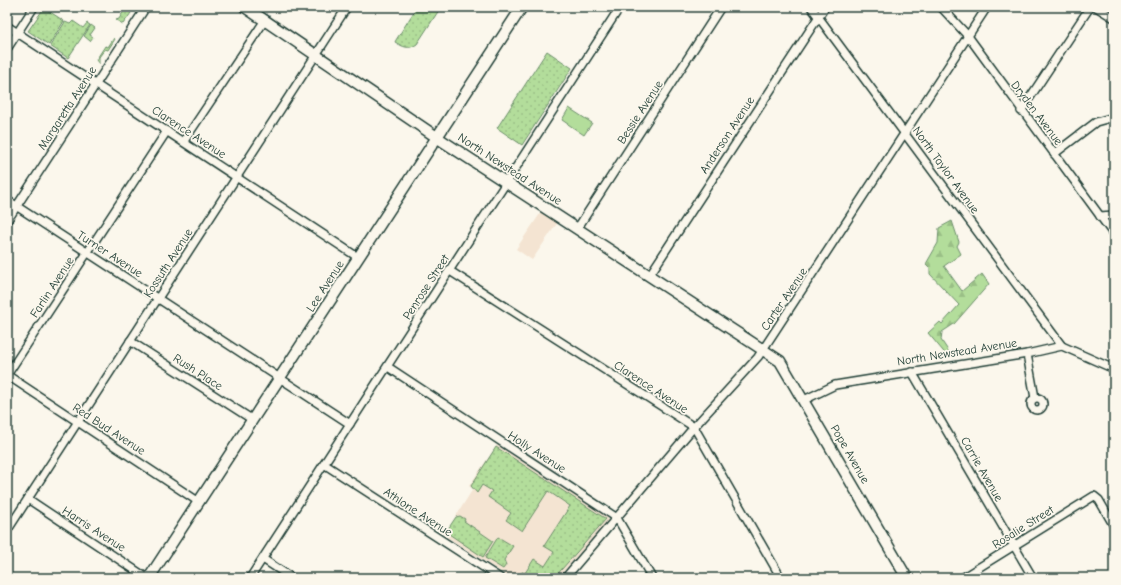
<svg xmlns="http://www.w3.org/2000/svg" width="1121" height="585" viewBox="0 0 1121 585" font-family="'Comic Neue',sans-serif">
<defs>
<pattern id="grass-dots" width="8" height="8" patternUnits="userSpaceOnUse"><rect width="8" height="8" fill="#b3dd9b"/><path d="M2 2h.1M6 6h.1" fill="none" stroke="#9abf86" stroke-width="1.8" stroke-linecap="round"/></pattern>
<pattern id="forest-firs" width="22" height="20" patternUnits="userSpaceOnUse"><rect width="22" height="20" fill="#b3dd9b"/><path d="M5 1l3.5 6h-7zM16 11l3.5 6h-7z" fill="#9abf86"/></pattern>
</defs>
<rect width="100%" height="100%" fill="#fbf7ec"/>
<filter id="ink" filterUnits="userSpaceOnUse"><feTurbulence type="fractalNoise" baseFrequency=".025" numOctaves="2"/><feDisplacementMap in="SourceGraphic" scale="8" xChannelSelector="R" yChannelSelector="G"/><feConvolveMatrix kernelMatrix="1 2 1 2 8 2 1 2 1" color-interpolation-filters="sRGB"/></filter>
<g filter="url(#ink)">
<g fill="#f4e4d2">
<path d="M542,211L558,222L532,260L516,249Z"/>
<path d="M497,445L608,517V521L558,578H510L444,535L473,489L469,486Z"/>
</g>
<g fill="url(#grass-dots)" stroke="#698d68">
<path d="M417,7H441L417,44C409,50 403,47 395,42L396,40Z"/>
<path d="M44,8L64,21L49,45L28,31Z"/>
<path d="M125,9L131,13L123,24L116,20L119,19Z"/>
<path d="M73,21L83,28L87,23L90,25L68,58L50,46L65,22L70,24Z"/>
<path d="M91,25L95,28L90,35L93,37L90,41L84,36Z"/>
<path d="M114,38L115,39L108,50L105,49L99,57V64L96,60L105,46L108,47Z"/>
<path d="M547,51L572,68L522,145L497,128Z"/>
<path d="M496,447L606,519L554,578H517L522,572L525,573L534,559L545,566L554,552L544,546L570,506L548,491L522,531L506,520L511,513L488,497L492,491L482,485L477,493L471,486Z"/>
<path d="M460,516L465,519L464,521L493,541L483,557L446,532L456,517Z"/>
<path d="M498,537L513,546L504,560L506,565L503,569L485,558Z"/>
</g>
<path fill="url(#forest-firs)" stroke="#698d68" d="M952,221L959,242L957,246L961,254L944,266L962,291L982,274L989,284L954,324L942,332L941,340L951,355L948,357L928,333L940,322L942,324L959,305L930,274V268L926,264L938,243L939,228Z"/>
<path fill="#b3dd9b" stroke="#698d68" d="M569,108L592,123L584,135L562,120Z"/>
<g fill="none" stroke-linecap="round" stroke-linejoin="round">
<defs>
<g id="street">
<path d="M811,7L1062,346"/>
<path d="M941,7L968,36L1114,235"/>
<path d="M1096,7L1114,18"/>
<path d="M7,26L359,258"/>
<path d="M7,49L34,7"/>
<path d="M1021,111L1090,7"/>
<path d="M184,141L265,20"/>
<path d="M1054,154L1096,122L1114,117"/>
<path d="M7,200L350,424"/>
<path d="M1100,216L1114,215"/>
<path d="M7,221L146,7"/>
<path d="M577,229L721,7"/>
<path d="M450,271L694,427L781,578"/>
<path d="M649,276L825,7"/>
<path d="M130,341L253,420"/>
<path d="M1027,354L1035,398"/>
<path d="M388,367L617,518L652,578"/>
<path d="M912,372L1033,578"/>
<path d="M7,375L167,131"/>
<path d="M7,375L199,502"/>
<circle cx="1037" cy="404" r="6"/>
<path d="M804,400L835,385L1027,354L1062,346L1114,369"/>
<path d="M324,464L500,578"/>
<path d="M28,499L147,578"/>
<path d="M7,531L347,7"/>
<path d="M263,559L292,578"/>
<path d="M250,578L620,7"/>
<path d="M565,578L694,427L758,357L987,7"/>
<path d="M962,578L1094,496L1099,500L1114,526"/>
</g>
<g id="secondary">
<path d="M245,7L444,142L780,361L907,578"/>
<path d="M149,578L522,7"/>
</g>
</defs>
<use href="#street" stroke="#1f3d34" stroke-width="10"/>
<use href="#secondary" stroke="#1f3d34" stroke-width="13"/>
<use href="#street" stroke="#fbf7ec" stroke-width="7"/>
<use href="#secondary" stroke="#fbf7ec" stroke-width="10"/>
</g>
</g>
<g text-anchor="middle" stroke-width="3.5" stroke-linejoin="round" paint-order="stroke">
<g font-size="12" fill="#1f3d34" stroke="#fbf7ec">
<text transform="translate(67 108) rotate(-57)" y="4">Margaretta Avenue</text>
<text transform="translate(640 112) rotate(-57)" y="4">Bessie Avenue</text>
<text transform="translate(1037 113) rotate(53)" y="4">Dryden Avenue</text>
<text transform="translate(189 132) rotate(33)" y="4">Clarence Avenue</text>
<text transform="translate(727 135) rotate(-57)" y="4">Anderson Avenue</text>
<text transform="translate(510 169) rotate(33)" y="4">North Newstead Avenue</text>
<text transform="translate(946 170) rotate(54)" y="4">North Taylor Avenue</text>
<text transform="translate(110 254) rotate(33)" y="4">Turner Avenue</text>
<text transform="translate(168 263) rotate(-57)" y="4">Kossuth Avenue</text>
<text transform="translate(325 286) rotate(-57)" y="4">Lee Avenue</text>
<text transform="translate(52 287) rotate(-57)" y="4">Farlin Avenue</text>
<text transform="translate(426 287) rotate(-57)" y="4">Penrose Street</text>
<text transform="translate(784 299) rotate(-56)" y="4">Carter Avenue</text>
<text transform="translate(957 352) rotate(-9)" y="4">North Newstead Avenue</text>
<text transform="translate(198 372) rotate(33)" y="4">Rush Place</text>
<text transform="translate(651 387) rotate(33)" y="4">Clarence Avenue</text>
<text transform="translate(109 429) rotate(33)" y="4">Red Bud Avenue</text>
<text transform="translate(537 452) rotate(33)" y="4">Holly Avenue</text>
<text transform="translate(850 454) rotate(60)" y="4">Pope Avenue</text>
<text transform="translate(982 469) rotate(60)" y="4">Carrie Avenue</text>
<text transform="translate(418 512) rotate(33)" y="4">Athlone Avenue</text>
<text transform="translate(1023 527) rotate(-32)" y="4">Rosalie Street</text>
<text transform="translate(94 529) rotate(33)" y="4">Harris Avenue</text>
</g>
</g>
<rect width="1121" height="585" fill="none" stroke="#fbf7ec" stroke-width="24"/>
<rect x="12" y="12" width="1097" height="561" fill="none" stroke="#1f3d34" stroke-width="1.5" filter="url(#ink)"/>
</svg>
